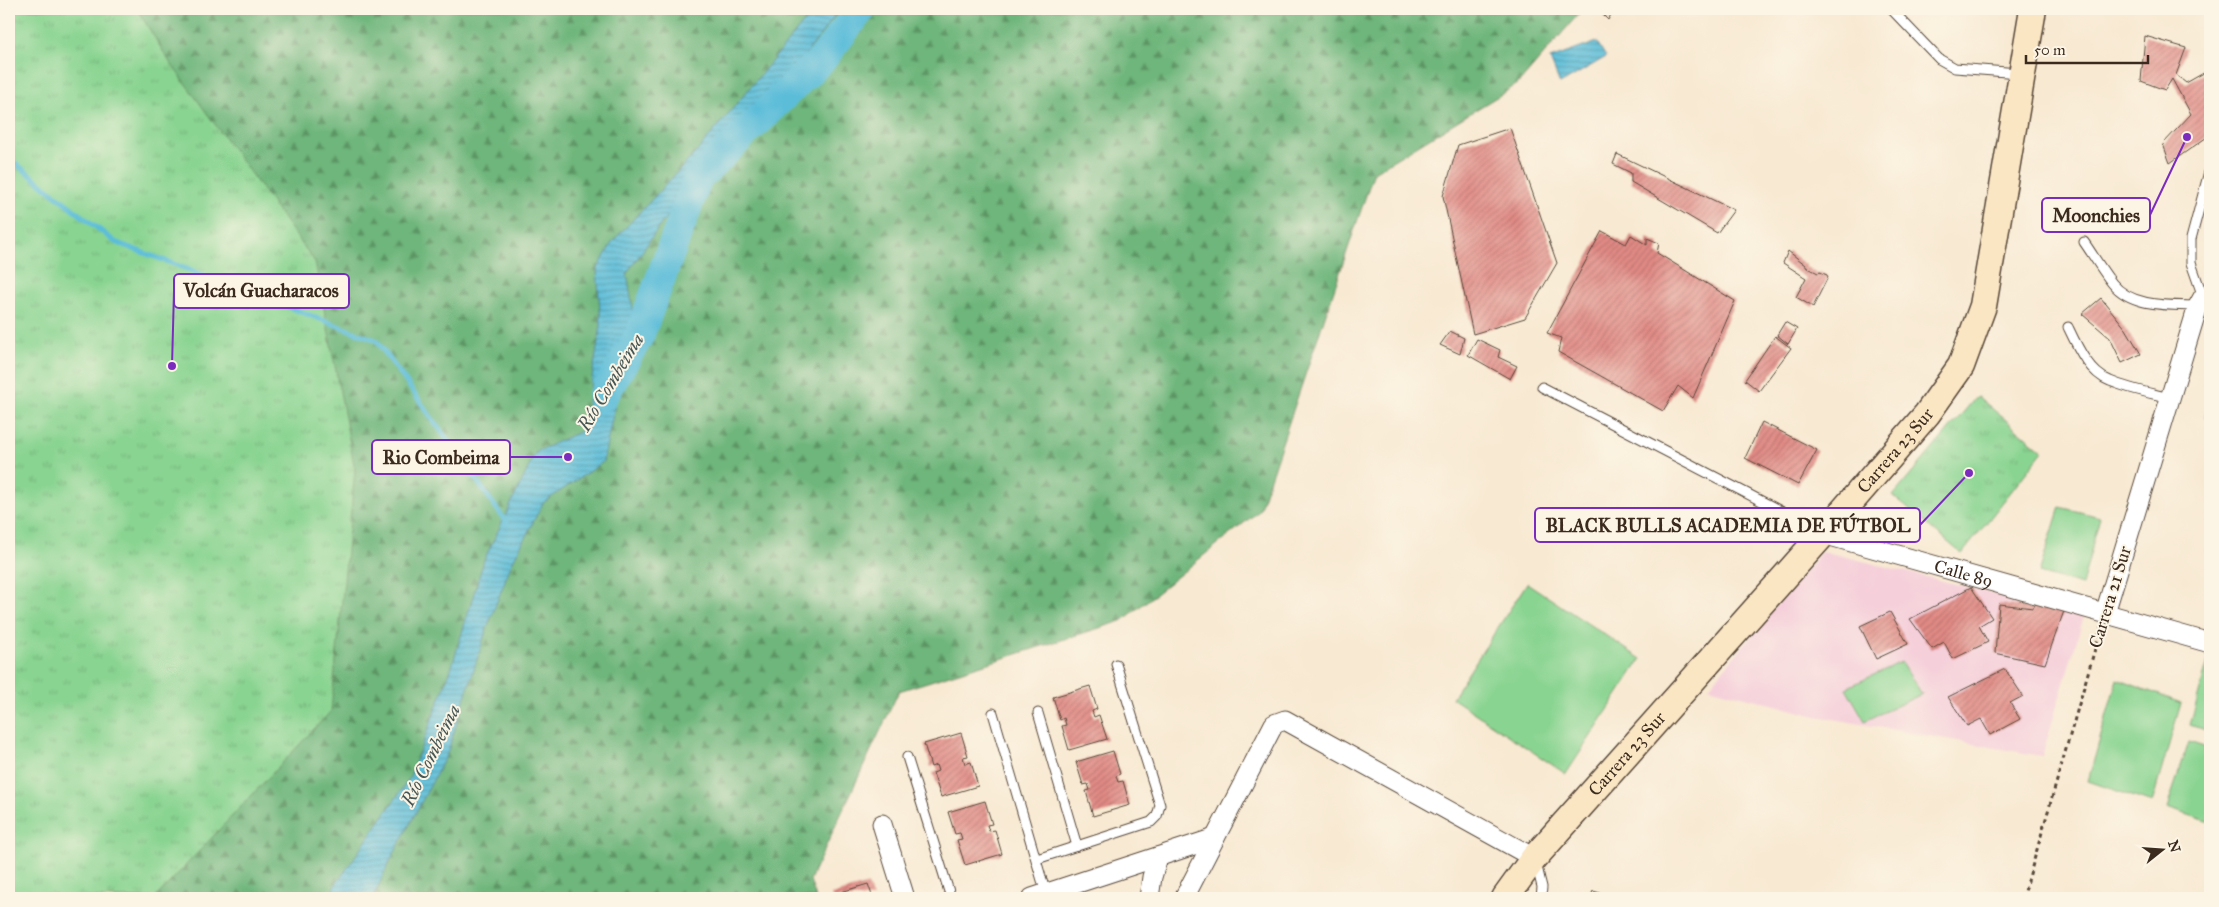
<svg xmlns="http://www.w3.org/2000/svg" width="2219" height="907" viewBox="0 0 2219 907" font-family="'IM FELL Great Primer',serif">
<defs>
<pattern id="forest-firs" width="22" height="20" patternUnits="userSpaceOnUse" patternTransform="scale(1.25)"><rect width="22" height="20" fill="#6eb67b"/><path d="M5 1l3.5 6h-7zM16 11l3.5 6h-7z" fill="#5c9464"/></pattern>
<pattern id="park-tufts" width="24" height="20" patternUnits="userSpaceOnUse" patternTransform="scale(1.25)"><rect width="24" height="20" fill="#89d491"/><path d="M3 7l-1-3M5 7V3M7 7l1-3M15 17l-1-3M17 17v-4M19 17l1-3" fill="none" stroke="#77b67d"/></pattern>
<pattern id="water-rules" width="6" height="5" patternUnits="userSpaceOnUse" patternTransform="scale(1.25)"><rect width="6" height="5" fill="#5bbdd9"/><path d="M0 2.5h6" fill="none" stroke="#4c9aaf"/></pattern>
<pattern id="building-hatch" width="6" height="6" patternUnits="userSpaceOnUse" patternTransform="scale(1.25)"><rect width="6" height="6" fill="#e18a85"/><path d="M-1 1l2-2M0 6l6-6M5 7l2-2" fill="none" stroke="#b8716c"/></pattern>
</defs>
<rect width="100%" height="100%" fill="#fcf5e5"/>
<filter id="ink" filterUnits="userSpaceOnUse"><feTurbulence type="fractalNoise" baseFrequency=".02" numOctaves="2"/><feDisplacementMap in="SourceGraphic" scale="10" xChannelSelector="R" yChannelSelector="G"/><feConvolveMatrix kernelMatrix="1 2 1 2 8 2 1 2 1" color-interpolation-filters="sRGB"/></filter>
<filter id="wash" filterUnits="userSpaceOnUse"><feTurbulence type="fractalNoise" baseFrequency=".0096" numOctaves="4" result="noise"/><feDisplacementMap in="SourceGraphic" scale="20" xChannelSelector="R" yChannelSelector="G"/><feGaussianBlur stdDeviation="1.12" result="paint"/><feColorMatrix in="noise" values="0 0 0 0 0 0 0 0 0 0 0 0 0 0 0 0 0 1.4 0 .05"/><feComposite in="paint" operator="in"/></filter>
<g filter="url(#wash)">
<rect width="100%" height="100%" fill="#f8e9d2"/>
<path fill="#f5cfda" d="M1822,551L2084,616L2042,756L1816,716L1709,687Z"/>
<path fill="url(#forest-firs)" stroke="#54704c" d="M9,9H1583L1518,84L1374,172L1259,511L1122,621L899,691L810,880L816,898H28Z"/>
<g fill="url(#park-tufts)" stroke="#627f58">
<path d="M9,9H137L169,61L315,262L355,470L331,711L155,898H9Z"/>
<path d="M1977,396L2043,451L1962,554L1893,496Z"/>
</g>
<g fill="#89d491" stroke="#627f58">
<path d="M2060,507L2100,517L2082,585L2039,573Z"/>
<path d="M1527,583L1641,659L1566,774L1452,698Z"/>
<path d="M2210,654V732L2190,725Z"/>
<path d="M1901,662L1922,694L1865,721L1846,688Z"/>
<path d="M2117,679L2181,703L2152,803L2088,781Z"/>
<path d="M2189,742L2210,749V822L2167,808Z"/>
</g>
<g fill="url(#water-rules)" stroke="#4b747c">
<path d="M815,9H840L781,87L662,223L627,273L634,315L603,462L543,503L511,565L487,628L447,754L388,865L373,898H331L334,887L409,779L451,669L484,560L536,452L583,430L601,325L597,270L613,241L700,148Z"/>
<path d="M1597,42L1606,57L1560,84L1550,59Z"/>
</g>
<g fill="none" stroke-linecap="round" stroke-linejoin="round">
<path stroke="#5bbdd9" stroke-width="5" d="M9,158L115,242L376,340L507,523"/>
<path stroke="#5bbdd9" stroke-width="30" d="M603,396L639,336L698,178L822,59L861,9"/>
</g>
<g id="blocks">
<g fill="url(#building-hatch)">
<path d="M1597,9H1614L1608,20Z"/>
<path d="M2145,36L2186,48L2176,75L2186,83L2209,70L2210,75V135L2170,163L2163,144L2191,114L2172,79L2165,90L2141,81Z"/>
<path d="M1510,128L1557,263L1525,318L1473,334L1443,196L1458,145Z"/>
<path d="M1617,154L1734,210L1717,233L1631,182V173L1613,164Z"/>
<path d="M1602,231L1626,244L1631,235L1647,245V238L1659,243L1657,253L1735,301L1693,398L1678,386L1663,411L1558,352L1561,338L1547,333Z"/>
<path d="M1788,251L1806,265V267L1818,273L1820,272L1827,275L1828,277L1813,307L1796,297L1806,278L1783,263Z"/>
<path d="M2101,298L2126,329L2141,354L2122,363L2110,338L2082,314Z"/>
<path d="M1785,322L1797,329L1788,344L1777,335Z"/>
<path d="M1450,331L1464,338L1460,354L1440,345Z"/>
<path d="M1775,336L1791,348L1759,391L1745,380Z"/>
<path d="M1477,339L1500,350L1498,357L1517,366L1510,379L1468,355Z"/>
<path d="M2210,400V418L2205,417Z"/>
<path d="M1762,422L1817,450L1798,485L1745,458Z"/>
<path d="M1971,587L1992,618L1979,626L1988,642L1953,659L1944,642L1932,649L1910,619Z"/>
<path d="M2036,603L2064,611L2045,664L1995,653L1999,604L2033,608Z"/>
<path d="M1890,612L1908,644L1876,659L1860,626Z"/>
<path d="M2005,669L2023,696L2010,703L2020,719L1990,735L1981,719L1967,726L1948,697Z"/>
<path d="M1090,686L1097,709L1092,711L1094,717L1099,715L1107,739L1069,750L1062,726L1066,725L1064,718L1060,720L1053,697Z"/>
<path d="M961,733L968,756L963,757L965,764L971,762L978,786L941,797L933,773L938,771L936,765L931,767L924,744Z"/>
<path d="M1113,751L1120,774L1116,776L1118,782L1123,781L1130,805L1093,816L1086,791L1090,790L1088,784L1083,785L1076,762Z"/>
<path d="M985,801L992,824L987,825L989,831L995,830L1002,854L965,865L957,840L962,839L960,833L955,834L948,812Z"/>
<path d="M868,884L873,898H832L831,895Z"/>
<path d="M1593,891L1618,898H1590Z"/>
</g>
</g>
</g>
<g filter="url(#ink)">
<use href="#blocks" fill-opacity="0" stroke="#574739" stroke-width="1"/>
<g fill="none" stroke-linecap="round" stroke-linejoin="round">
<defs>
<g id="service">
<path d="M1891,9L1939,59L1955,68L2019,73"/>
<path d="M2084,242C2093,255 2102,270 2112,283C2132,308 2170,305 2198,306"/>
<path d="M2203,297L2191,263V239L2210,168"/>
<path d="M2068,327C2077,346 2089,373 2110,381C2129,389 2150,393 2170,398"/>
<path d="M1542,387L1821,532"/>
<path d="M993,713L1046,894"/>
<path d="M907,757L951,898"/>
<path d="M1077,846L1151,822L1157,816L1160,805L1116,664"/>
<path d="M1037,859L1077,846L1038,713"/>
<path d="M1536,863L1542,887L1541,898"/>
</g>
<g id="minor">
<path id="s1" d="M1823,534L2210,643"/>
<path d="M2105,613L2198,306L2203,297H2210"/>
<path d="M882,824L905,898"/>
<path d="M1032,898L1215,838"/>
<path d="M1149,898L1152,877L1158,857"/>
<path d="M1184,898L1274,724L1285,720L1534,858"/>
</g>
<g id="secondary">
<path id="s2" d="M1505,898L1534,858L1823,534L1927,414L1961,366L1983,306L2033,9"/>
</g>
</defs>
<use href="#service" stroke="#574739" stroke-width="11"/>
<use href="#minor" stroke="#574739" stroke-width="21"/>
<use href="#secondary" stroke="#574739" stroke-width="29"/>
<path stroke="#574739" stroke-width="3" stroke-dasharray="4 4" stroke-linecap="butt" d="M2023,898L2101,628"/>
<use href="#service" stroke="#fff" stroke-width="9"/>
<use href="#minor" stroke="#fff" stroke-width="19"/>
<use href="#secondary" stroke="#fbe6c4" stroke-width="26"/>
</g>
</g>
<g text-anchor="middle" stroke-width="4" stroke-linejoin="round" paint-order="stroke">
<g font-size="18" fill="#3b2a1e" stroke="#fcf5e5">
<text dy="6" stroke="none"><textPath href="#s2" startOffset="594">Carrera 23 Sur</textPath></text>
<text dy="6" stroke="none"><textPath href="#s1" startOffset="146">Calle 89</textPath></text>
<text transform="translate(2110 597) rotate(-73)" y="6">Carrera 21 Sur</text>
<text dy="6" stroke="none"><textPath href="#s2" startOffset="189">Carrera 23 Sur</textPath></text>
</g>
<g font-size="19" font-style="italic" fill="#455656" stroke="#fcf5e5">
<text transform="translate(610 382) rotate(-59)" y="7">Río Combeima</text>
<text transform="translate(430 755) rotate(-64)" y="7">Río Combeima</text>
</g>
</g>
<path fill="none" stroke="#7b2cbf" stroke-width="2" d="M2187 137L2150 215M172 366L174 291M568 457L510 457M1969 473L1920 525"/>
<g fill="#7b2cbf" stroke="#fcf5e5" stroke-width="2">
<circle cx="2187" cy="137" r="5"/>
<circle cx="172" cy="366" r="5"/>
<circle cx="568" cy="457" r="5"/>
<circle cx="1969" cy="473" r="5"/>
</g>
<g fill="#fcf5e5" stroke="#7b2cbf" stroke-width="2">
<rect x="2042" y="198" width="108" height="34" rx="5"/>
<rect x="174" y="274" width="175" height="34" rx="5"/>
<rect x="372" y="440" width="138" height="34" rx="5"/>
<rect x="1535" y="508" width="385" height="34" rx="5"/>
</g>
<g font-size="19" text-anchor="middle" font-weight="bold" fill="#3b2a1e">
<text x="2096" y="222">Moonchies</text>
<text x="261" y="297">Volcán Guacharacos</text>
<text x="441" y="464">Rio Combeima</text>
<text x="1728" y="532">BLACK BULLS ACADEMIA DE FÚTBOL</text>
</g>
<rect width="2219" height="907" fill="none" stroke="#fcf5e5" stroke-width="30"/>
<g transform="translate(2162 850) rotate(73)" stroke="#fcf5e5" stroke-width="4" paint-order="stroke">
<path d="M0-4L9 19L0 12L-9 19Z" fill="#3b2a1e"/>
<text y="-8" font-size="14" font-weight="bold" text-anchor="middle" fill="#3b2a1e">N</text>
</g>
<path d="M2026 55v8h122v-8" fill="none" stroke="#3b2a1e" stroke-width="2.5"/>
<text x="2034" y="55" font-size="15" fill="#3b2a1e" stroke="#fcf5e5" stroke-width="4" paint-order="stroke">50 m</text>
</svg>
